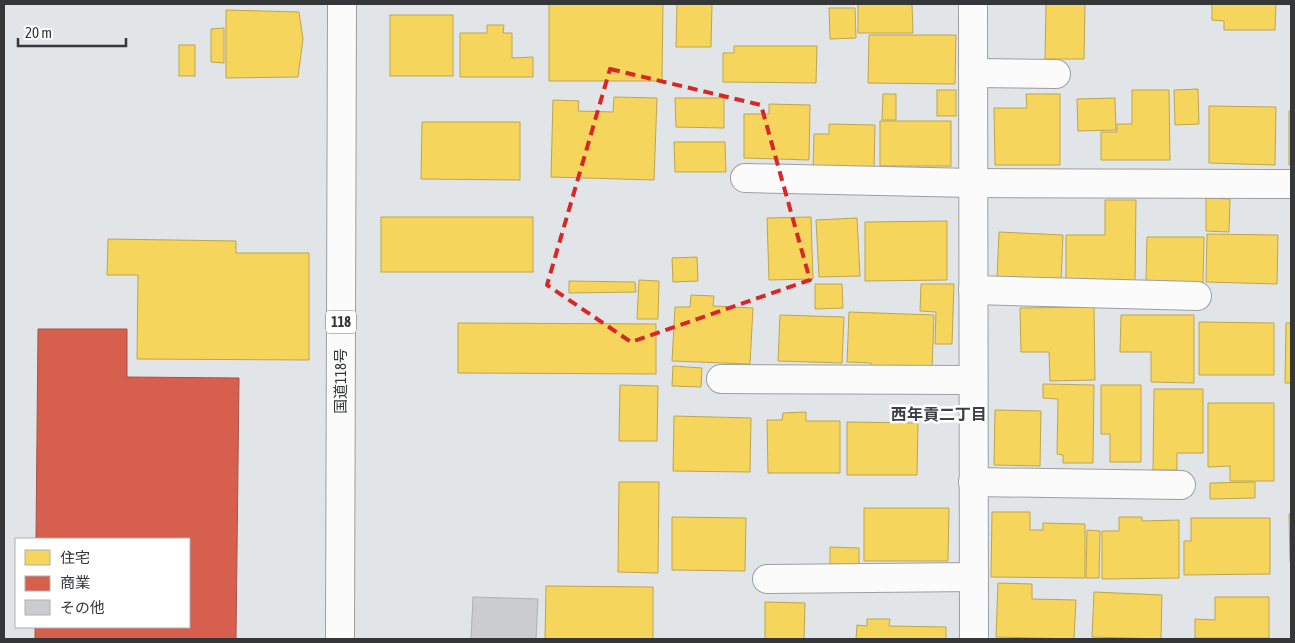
<svg xmlns="http://www.w3.org/2000/svg" width="1295" height="643" viewBox="0 0 1295 643" font-family="'Asap Condensed','Noto Sans JP',sans-serif">
<rect width="100%" height="100%" fill="#e2e5e8"/>
<g fill="#f6d55c" stroke="#bca551">
<path d="M549,4H663L662,81H549Z"/>
<path d="M677,4H712L711,47H676Z"/>
<path d="M858,4H912L913,33H858Z"/>
<path d="M1046,4H1085L1084,59H1045Z"/>
<path d="M1212,4H1276L1275,30H1224V21L1212,20Z"/>
<path d="M829,8H855L856,38L830,39Z"/>
<path d="M226,10L299,12L303,39L298,77L226,78Z"/>
<rect x="390" y="15" width="63" height="61"/>
<path d="M487,25H504L503,33H512V58L533,57V77H460V33H487Z"/>
<path d="M224,28V63L211,62V29Z"/>
<path d="M869,35H956L955,84L868,83Z"/>
<rect x="179" y="45" width="16" height="31"/>
<path d="M734,46H817L816,83L723,82V53H734Z"/>
<path d="M1198,89L1199,124L1175,125L1174,90Z"/>
<rect x="937" y="90" width="19" height="26"/>
<path d="M1132,90H1169L1170,160H1101V132H1117V124H1132Z"/>
<path d="M883,94H896V120H882Z"/>
<path d="M1026,94H1060V165H995L994,108H1027Z"/>
<path d="M614,97L657,98L654,180L551,177L553,100L579,101L578,111L613,112Z"/>
<path d="M675,98H724V128L676,127Z"/>
<path d="M1115,98L1116,130L1078,131L1077,99Z"/>
<path d="M769,104L810,105L809,160L744,158V114H769Z"/>
<path d="M1209,106L1276,107L1275,165L1209,163Z"/>
<rect x="1289" y="111" width="2" height="54"/>
<rect x="880" y="121" width="71" height="45"/>
<path d="M422,122H520V180L421,179Z"/>
<path d="M829,124L875,125L874,170L813,169L814,134H829Z"/>
<path d="M674,142H725L726,172H675Z"/>
<path d="M1206,198L1230,199L1229,232L1206,231Z"/>
<path d="M1105,200H1136L1135,283H1066V235H1105Z"/>
<rect x="381" y="217" width="152" height="55"/>
<path d="M811,217L813,279L769,280L767,218Z"/>
<path d="M857,218L860,276L819,277L816,220Z"/>
<path d="M947,221V280L865,281V222Z"/>
<path d="M999,232L1063,235L1061,282L997,279Z"/>
<path d="M1207,234L1278,235L1277,284L1206,282Z"/>
<path d="M1147,237H1204L1203,283L1146,282Z"/>
<path d="M108,239L236,241V253H309V360L137,359L138,275H107Z"/>
<path d="M697,257L698,281L673,282L672,258Z"/>
<path d="M639,280L659,281L658,319H637Z"/>
<path d="M569,281L635,282L636,292L569,293Z"/>
<path d="M815,284H842L843,308L815,309Z"/>
<path d="M921,284H954L952,344H935L936,312L920,311Z"/>
<path d="M691,295L714,296L713,306L753,308L750,364L672,361L675,307H690Z"/>
<path d="M1094,307L1095,380L1050,381L1049,352H1021L1020,308Z"/>
<path d="M849,312L934,315L932,369L871,367V363L847,362Z"/>
<path d="M780,315L844,317L842,363L778,361Z"/>
<path d="M1121,315H1194V383L1151,382V352H1120Z"/>
<path d="M1199,322L1274,323V375H1199Z"/>
<path d="M458,323L656,324V374L458,373Z"/>
<path d="M1286,323H1291V383H1285Z"/>
<path d="M673,366L702,368L701,387L672,386Z"/>
<path d="M1043,384L1094,385L1093,463H1063V455L1057,454L1058,399L1043,398Z"/>
<path d="M620,385L658,386L657,441H619Z"/>
<path d="M1101,385H1141V462H1110V434H1101Z"/>
<path d="M1154,389H1203V453H1177V470H1153Z"/>
<path d="M1208,403H1274V481H1230V466L1208,467Z"/>
<path d="M995,410L1041,411L1040,466L994,465Z"/>
<path d="M806,412V421H840V473H768L767,420H782L783,413Z"/>
<path d="M674,416L751,418L750,472L673,471Z"/>
<path d="M847,422L918,423L917,475H847Z"/>
<path d="M619,482H659L658,573L618,572Z"/>
<path d="M1255,482V498L1210,499V483Z"/>
<path d="M864,508H949L948,561H864Z"/>
<path d="M992,512H1030V530H1043V523L1085,524V578L991,577Z"/>
<path d="M1289,514H1291V562H1290Z"/>
<path d="M672,517L746,518L745,571L672,570Z"/>
<path d="M1119,517H1142V521L1179,520V578L1102,579V531H1119Z"/>
<path d="M1191,518H1270V574L1184,575V541H1191Z"/>
<path d="M1087,530L1100,531L1099,578H1086Z"/>
<path d="M830,547L859,548V567H830Z"/>
<path d="M998,583L1032,584V599L1076,600L1074,639L996,637Z"/>
<path d="M546,586L653,587V639H545Z"/>
<path d="M1094,592L1162,595L1161,639L1092,637Z"/>
<path d="M1215,597H1269V638H1195V619L1215,620Z"/>
<path d="M765,602L805,603L804,639H765Z"/>
<path d="M867,619H890L889,626L946,627V639H856L857,625L867,626Z"/>
</g>
<path fill="#d6604d" stroke="#a55347" d="M38,329H127V377L239,378L236,639H35V627H189V539H36Z"/>
<path fill="#cacccf" stroke="#adafb1" d="M473,597L538,599L536,639H471Z"/>
<g fill="none" stroke-linecap="round" stroke-linejoin="round">
<defs>
<g id="minor">
<path d="M973,4L974,639"/>
<path d="M973,73L1056,74"/>
<path d="M745,178L973,183L1291,184"/>
<path d="M973,290L1197,296"/>
<path d="M721,379L973,380"/>
<path d="M973,482L1181,485"/>
<path d="M767,579L974,577"/>
</g>
<path id="trunk" d="M340,639L342,4"/>
</defs>
<use href="#minor" stroke="#9c9ea0" stroke-width="30"/>
<use href="#trunk" stroke="#9c9ea0" stroke-width="30"/>
<use href="#minor" stroke="#fbfbfc" stroke-width="28"/>
<use href="#trunk" stroke="#fbfbfc" stroke-width="28"/>
</g>
<path fill="none" stroke="#d62828" stroke-width="4" stroke-dasharray="10 6" stroke-linejoin="round" d="M610,69L761,105L810,280L631,342L547,285Z"/>
<g text-anchor="middle" stroke-width="5" stroke-linejoin="round" paint-order="stroke">
<rect fill="#fff" stroke="#717274" stroke-width="1" x="326" y="310.5" width="30" height="23" rx="4"/>
<g font-size="14" font-weight="bold" fill="#343638">
<text x="341" y="327">118</text>
</g>
<g font-size="15" fill="#343638" stroke="#fff">
<text transform="translate(341 381) rotate(-90)" y="5">国道118号</text>
</g>
<g font-size="16" font-weight="bold" fill="#3c3f44" stroke="#fff">
<text x="939" y="420">西年貢二丁目</text>
</g>
</g>
<rect width="1295" height="643" fill="none" stroke="#343638" stroke-width="10"/>
<rect x="15" y="538" width="175" height="90" fill="#ffffff" stroke="#aeafaf"/>
<rect x="25" y="550" width="25" height="15" fill="#f6d55c" stroke="#aeafaf"/>
<text x="60" y="563" font-size="15" fill="#343638">住宅</text>
<rect x="25" y="576" width="25" height="15" fill="#d6604d" stroke="#aeafaf"/>
<text x="60" y="588" font-size="15" fill="#343638">商業</text>
<rect x="25" y="600" width="25" height="15" fill="#cacccf" stroke="#aeafaf"/>
<text x="60" y="613" font-size="15" fill="#343638">その他</text>
<path d="M18 38v8h108v-8" fill="none" stroke="#343638" stroke-width="2.5"/>
<text x="25" y="38" font-size="15" fill="#343638" stroke="#ffffff" stroke-width="4" paint-order="stroke">20 m</text>
</svg>
